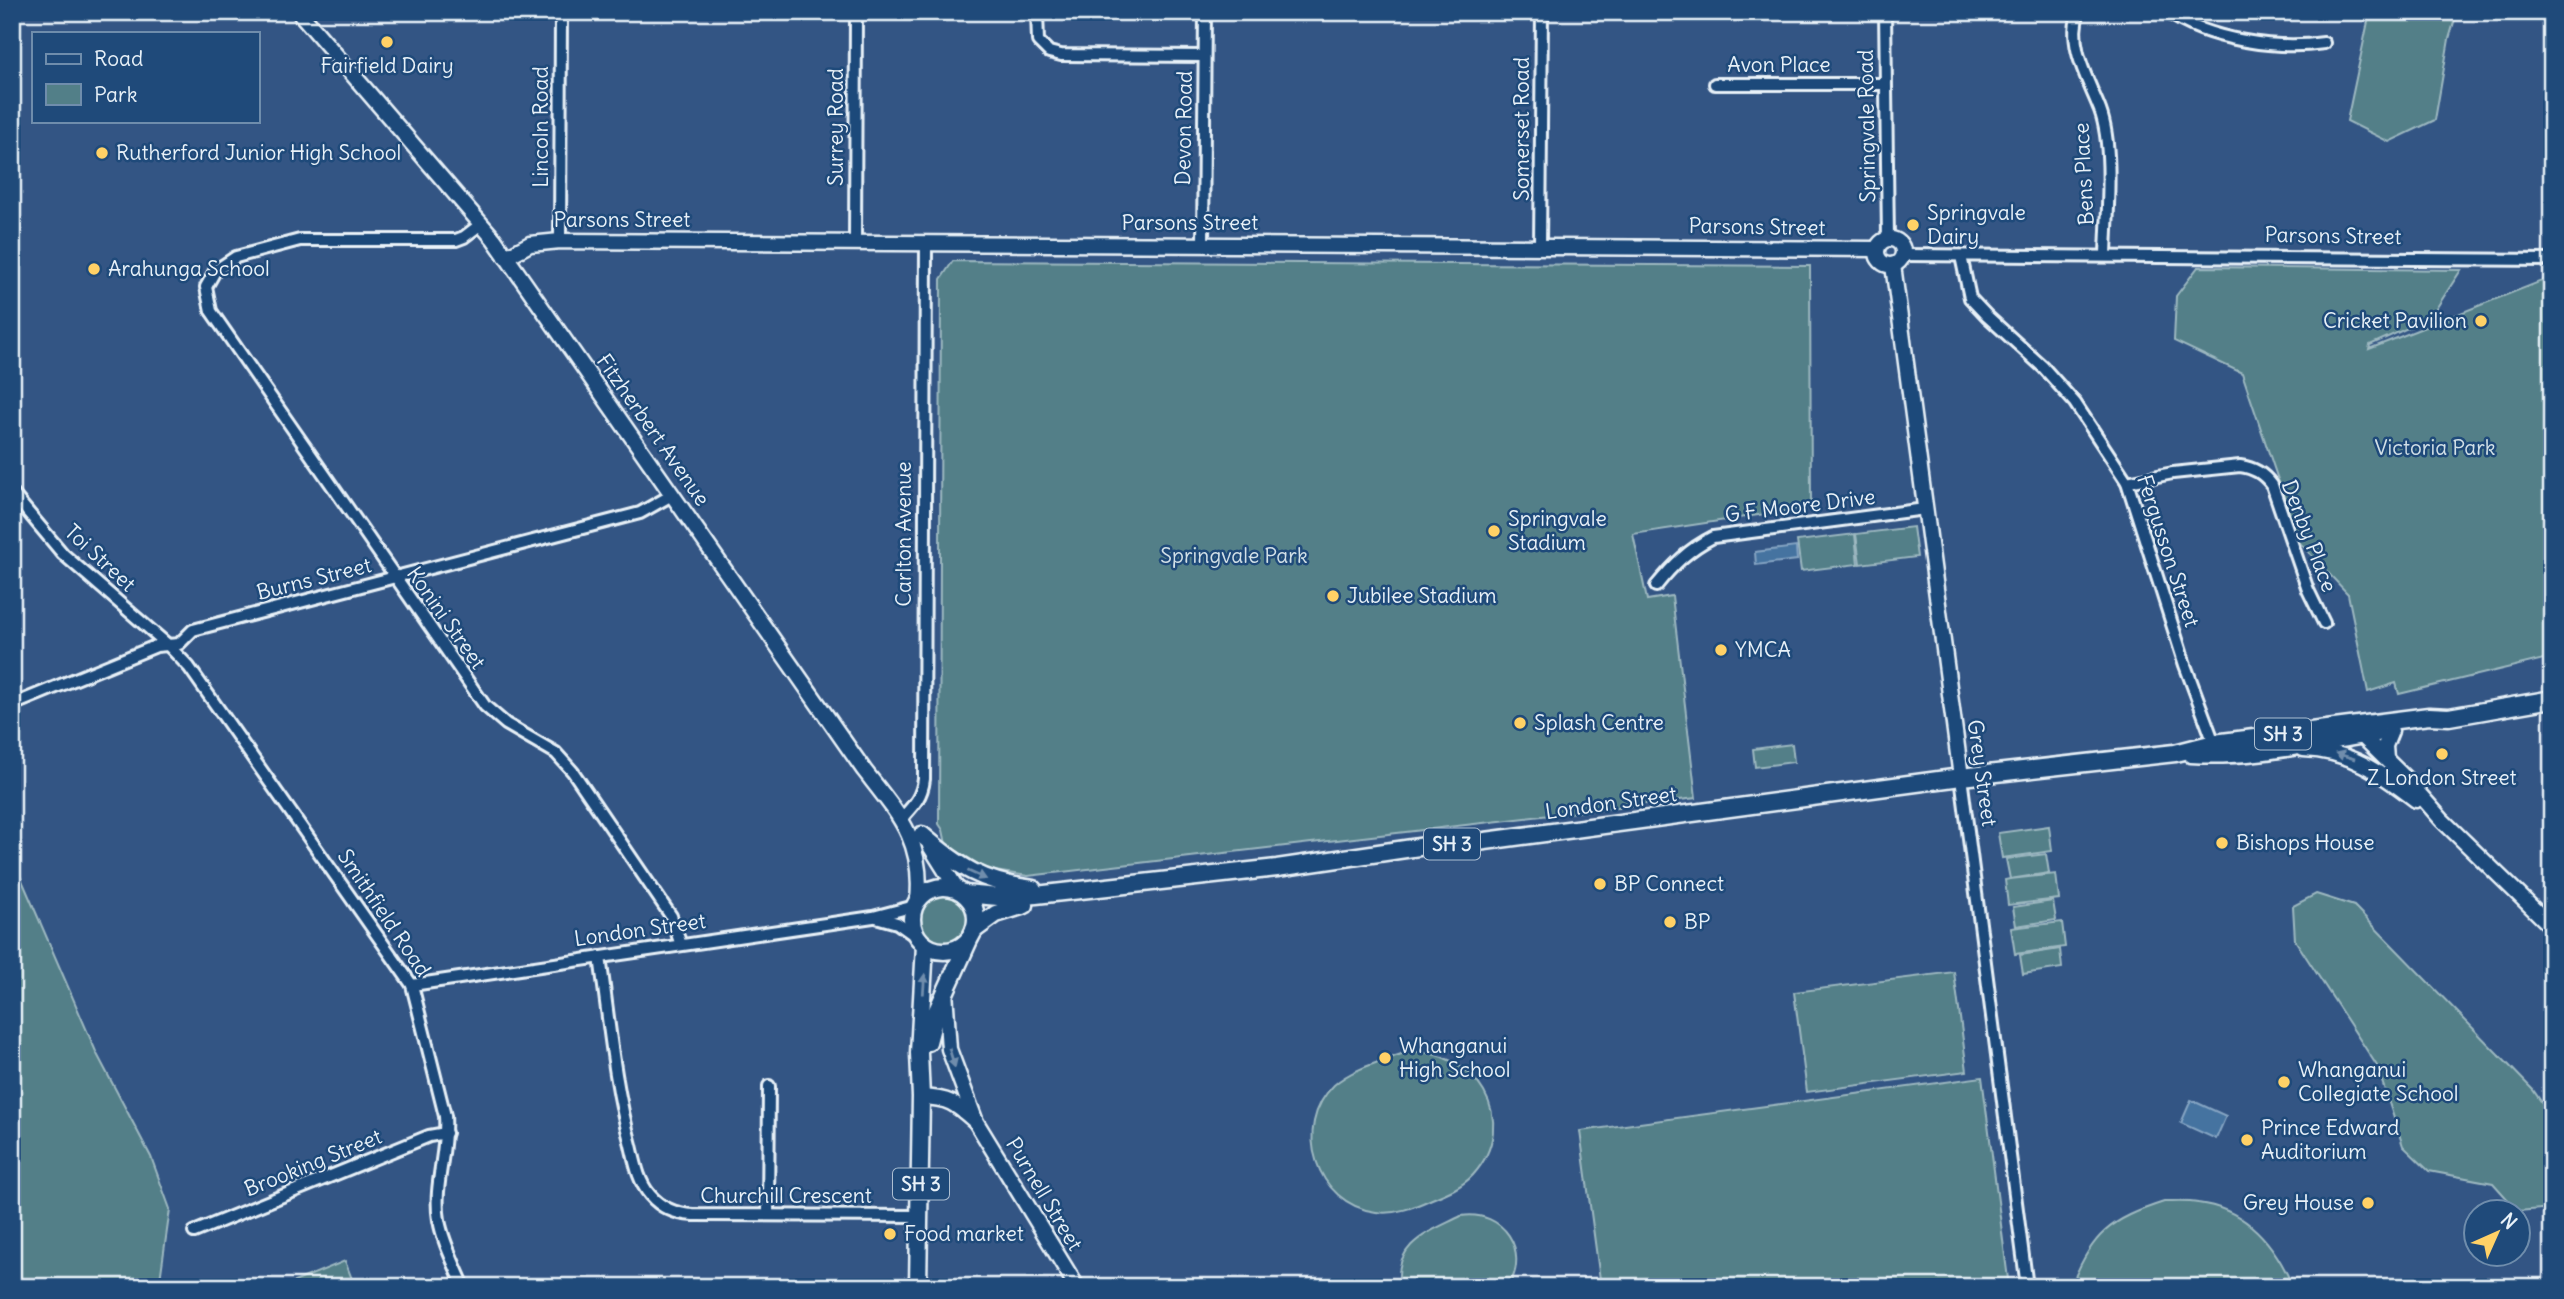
<svg xmlns="http://www.w3.org/2000/svg" width="2564" height="1299" viewBox="0 0 2564 1299" font-family="Delius,sans-serif">
<rect width="100%" height="100%" fill="#335584"/>
<filter id="ink" filterUnits="userSpaceOnUse"><feTurbulence type="fractalNoise" baseFrequency=".0143" numOctaves="2"/><feDisplacementMap in="SourceGraphic" scale="14" xChannelSelector="R" yChannelSelector="G"/><feConvolveMatrix kernelMatrix="1 2 1 2 8 2 1 2 1" color-interpolation-filters="sRGB"/></filter>
<g filter="url(#ink)">
<g fill="#527f88" stroke="#9db8c0" stroke-width="2">
<path d="M2370,12H2457L2449,39L2435,120L2389,142L2347,121Z"/>
<path d="M953,261L1810,266L1811,507L1633,534L1647,600L1672,596L1696,798L1028,876L988,870L946,844L943,830L939,824L941,279Z"/>
<path d="M2198,267L2461,270L2430,318L2370,345L2369,349L2552,277V657L2399,694L2396,683L2368,692L2348,594L2299,542L2242,373L2174,341L2176,296Z"/>
<path d="M1913,527L1917,557L1860,564L1856,534Z"/>
<path d="M1855,534L1858,564L1801,571L1797,541Z"/>
<path d="M1792,744L1794,762L1755,767L1753,749Z"/>
<path d="M2049,826L2052,851L2002,858L1998,833Z"/>
<path d="M2046,854L2049,873L2010,879L2056,874L2059,899L2008,905L2005,880L2010,879L2006,859Z"/>
<path d="M12,857L97,1054L151,1157L170,1209L159,1287H12Z"/>
<path d="M2316,894L2354,906L2533,1090L2552,1117V1208L2518,1211L2493,1183L2429,1171L2403,1146L2377,1066L2295,940L2293,906Z"/>
<circle cx="944" cy="919" r="25"/>
<path d="M2053,901L2056,920L2016,926L2013,907Z"/>
<path d="M2062,922L2065,947L2015,954L2011,928Z"/>
<path d="M2060,949L2062,968L2023,974L2020,955Z"/>
<path d="M1954,972L1967,1071L1807,1092L1794,992Z"/>
<path d="M1407,1052C1475,1048 1522,1121 1473,1175C1462,1187 1447,1193 1432,1199C1414,1207 1396,1215 1376,1212C1316,1204 1291,1127 1334,1085C1353,1068 1383,1061 1407,1052Z"/>
<path d="M1982,1077L2009,1287H1601L1580,1131Z"/>
<path d="M2164,1202C2175,1202 2187,1201 2198,1203C2247,1209 2275,1244 2293,1287H2071C2091,1234 2111,1219 2164,1202Z"/>
<path d="M1461,1216C1503,1209 1531,1251 1508,1287H1400C1392,1243 1430,1232 1461,1216Z"/>
<path d="M345,1261L355,1287H282Z"/>
</g>
<g fill="#4573a0" stroke="#86a5c3" stroke-width="2">
<path d="M1796,547L1797,560L1756,565L1755,552Z"/>
<path d="M2191,1100L2226,1116L2216,1139L2181,1123Z"/>
</g>
<g fill="none" stroke-linecap="round" stroke-linejoin="round">
<defs>
<g id="minor">
<path d="M1037,12L1038,41L1049,52L1061,55L1204,56"/>
<path d="M1885,12L1888,239"/>
<path d="M2079,12C2066,44 2089,81 2100,110C2114,148 2107,214 2106,255"/>
<path d="M2168,12C2207,40 2277,50 2324,43"/>
<path d="M1715,84H1885"/>
<path d="M481,224L464,237L456,240H300L236,257L215,271L206,287L211,311L485,706L506,724L556,753L573,772L671,916L681,945"/>
<path d="M560,241L561,12"/>
<path d="M855,241L856,12"/>
<path d="M1203,244L1205,12"/>
<path d="M1540,246L1542,12"/>
<path d="M1903,255L2552,260"/>
<path d="M1961,256L1970,298L1987,316L2043,367L2075,403L2127,482L2185,665L2214,743"/>
<path d="M2127,482L2173,473L2240,466C2254,468 2263,473 2272,485L2308,590L2324,623"/>
<path d="M12,493L63,554L168,645L189,667L412,985L445,1116C448,1150 433,1186 439,1220C443,1243 455,1265 464,1287"/>
<path d="M1656,586C1673,565 1689,549 1713,537L1925,509"/>
<path d="M12,705L156,646L179,644L193,630L640,513L672,495"/>
<path d="M1961,777L2027,1287"/>
<path d="M902,818C914,805 922,797 924,779L926,243"/>
<path d="M876,917L897,923L918,938"/>
<path d="M600,957C609,1020 614,1083 631,1145C635,1162 638,1181 650,1195C661,1208 676,1214 693,1215L920,1216"/>
<path d="M412,985L873,917L915,906"/>
<path d="M768,1215L769,1086"/>
<path d="M194,1232L429,1136L446,1133"/>
</g>
<g id="major">
<path d="M299,12L494,239L864,770C899,815 924,841 918,901"/>
<circle cx="1890" cy="252" r="13"/>
<path d="M506,257L530,244L560,241L1877,249"/>
<path d="M1893,265L1961,777"/>
<path d="M2355,729L2407,780L2442,820L2552,927"/>
<path d="M2303,749C2349,750 2381,773 2416,800"/>
<path d="M2386,759L2385,746L2391,731"/>
<path d="M930,846L957,889"/>
<path d="M945,991L949,1049L976,1122L1077,1287"/>
<path d="M921,1097C949,1098 955,1103 975,1121"/>
</g>
<g id="highway">
<path d="M2191,754C2253,758 2316,742 2377,733"/>
<path d="M922,835C960,868 982,882 1033,889"/>
<circle cx="944" cy="919" r="32"/>
<path d="M965,894L1009,898L1277,868L1446,843L1463,844L1961,777L2175,753L2214,743L2429,716L2449,717L2552,699"/>
<path d="M974,930L996,914L1025,905"/>
<path d="M928,1042L935,1015L969,940"/>
<path d="M918,1287L921,1097L919,1053L925,945"/>
</g>
</defs>
<use href="#minor" stroke="#e8f1f8" stroke-width="16"/>
<use href="#major" stroke="#e8f1f8" stroke-width="19"/>
<use href="#highway" stroke="#e8f1f8" stroke-width="21"/>
<use href="#minor" stroke="#1f4a7a" stroke-width="10"/>
<use href="#major" stroke="#1f4a7a" stroke-width="14"/>
<use href="#highway" stroke="#1f4a7a" stroke-width="16"/>
</g>
<defs><path id="oneway-solid" d="M-6-.8H1V-3.2L6.5 0L1 3.2V.8H-6Z" transform="scale(1.75)"/></defs>
<g fill="#6f8dac">
<use href="#oneway-solid" transform="translate(2345 756) rotate(-163)"/>
<use href="#oneway-solid" transform="translate(977 875) rotate(24)"/>
<use href="#oneway-solid" transform="translate(924 984) rotate(-86)"/>
<use href="#oneway-solid" transform="translate(952 1058) rotate(73)"/>
</g>
</g>
<g fill="#ffd166" stroke="#1f4a7a" stroke-width="2.5">
<circle cx="387" cy="42" r="7"/>
<circle cx="102" cy="153" r="7"/>
<circle cx="1913" cy="225" r="7"/>
<circle cx="94" cy="269" r="7"/>
<circle cx="2481" cy="321" r="7"/>
<circle cx="1494" cy="531" r="7"/>
<circle cx="1333" cy="596" r="7"/>
<circle cx="1721" cy="650" r="7"/>
<circle cx="1520" cy="723" r="7"/>
<circle cx="2442" cy="754" r="7"/>
<circle cx="2222" cy="843" r="7"/>
<circle cx="1600" cy="884" r="7"/>
<circle cx="1670" cy="922" r="7"/>
<circle cx="1385" cy="1058" r="7"/>
<circle cx="2284" cy="1082" r="7"/>
<circle cx="2247" cy="1140" r="7"/>
<circle cx="2368" cy="1203" r="7"/>
<circle cx="890" cy="1234" r="7"/>
</g>
<g text-anchor="middle" stroke-width="5" stroke-linejoin="round" paint-order="stroke">
<g fill="#1f4a7a" stroke="#acbfd2" stroke-width="2">
<rect x="2255" y="718.5" width="56" height="31" rx="5"/>
<rect x="1424" y="828.5" width="56" height="31" rx="5"/>
<rect x="893" y="1168.5" width="56" height="31" rx="5"/>
</g>
<g font-size="19" font-weight="bold" fill="#e8f1f8">
<text x="2283" y="741">SH 3</text>
<text x="1452" y="851">SH 3</text>
<text x="921" y="1191">SH 3</text>
</g>
<g font-size="21" fill="#e8f1f8" stroke="#1f4a7a">
<text x="1779" y="72">Avon Place</text>
<text transform="translate(1867 126) rotate(-91)" y="7">Springvale Road</text>
<text transform="translate(541 127) rotate(-90)" y="7">Lincoln Road</text>
<text transform="translate(836 127) rotate(-90)" y="7">Surrey Road</text>
<text transform="translate(1184 128) rotate(-89)" y="7">Devon Road</text>
<text transform="translate(1522 129) rotate(-90)" y="7">Somerset Road</text>
<text transform="translate(2084 174) rotate(-93)" y="7">Bens Place</text>
<text x="622" y="227">Parsons Street</text>
<text x="1190" y="230">Parsons Street</text>
<text transform="translate(1757 227) rotate(1)" y="7">Parsons Street</text>
<text transform="translate(2333 236) rotate(1)" y="7">Parsons Street</text>
<text transform="translate(653 430) rotate(55)" y="7">Fitzherbert Avenue</text>
<text transform="translate(1800 506) rotate(-7)" y="7">G F Moore Drive</text>
<text transform="translate(904 534) rotate(-90)" y="7">Carlton Avenue</text>
<text transform="translate(2309 536) rotate(69)" y="7">Denby Place</text>
<text transform="translate(2168 551) rotate(72)" y="7">Fergusson Street</text>
<text transform="translate(100 558) rotate(43)" y="7">Toi Street</text>
<text transform="translate(314 579) rotate(-14)" y="7">Burns Street</text>
<text transform="translate(446 618) rotate(55)" y="7">Konini Street</text>
<text transform="translate(1982 773) rotate(82)" y="7">Grey Street</text>
<text transform="translate(1611 803) rotate(-8)" y="7">London Street</text>
<text transform="translate(384 913) rotate(56)" y="7">Smithfield Road</text>
<text transform="translate(640 930) rotate(-8)" y="7">London Street</text>
<text transform="translate(313 1163) rotate(-22)" y="7">Brooking Street</text>
<text transform="translate(1044 1194) rotate(59)" y="7">Purnell Street</text>
<text x="786" y="1203">Churchill Crescent</text>
</g>
<g font-size="21" fill="#e8f1f8" stroke="#1f4a7a" text-anchor="start">
<text x="387" y="73" text-anchor="middle">Fairfield Dairy</text>
<text x="116" y="160">Rutherford Junior High School</text>
<text x="1927" y="220">Springvale<tspan x="1927" dy="24">Dairy</tspan></text>
<text x="108" y="276">Arahunga School</text>
<text x="2467" y="328" text-anchor="end">Cricket Pavilion</text>
<text x="1508" y="526">Springvale<tspan x="1508" dy="24">Stadium</tspan></text>
<text x="1347" y="603">Jubilee Stadium</text>
<text x="1735" y="657">YMCA</text>
<text x="1534" y="730">Splash Centre</text>
<text x="2442" y="785" text-anchor="middle">Z London Street</text>
<text x="2236" y="850">Bishops House</text>
<text x="1614" y="891">BP Connect</text>
<text x="1684" y="929">BP</text>
<text x="1399" y="1053">Whanganui<tspan x="1399" dy="24">High School</tspan></text>
<text x="2298" y="1077">Whanganui<tspan x="2298" dy="24">Collegiate School</tspan></text>
<text x="2261" y="1135">Prince Edward<tspan x="2261" dy="24">Auditorium</tspan></text>
<text x="2354" y="1210" text-anchor="end">Grey House</text>
<text x="904" y="1241">Food market</text>
</g>
<g font-size="21" fill="#d2e0e7" stroke="#1f4a7a">
<text x="2435" y="455">Victoria Park</text>
<text x="1234" y="563">Springvale Park</text>
</g>
</g>
<rect width="2564" height="1299" fill="none" stroke="#1f4a7a" stroke-width="42"/>
<rect x="21" y="21" width="2522" height="1257" fill="none" stroke="#e8f1f8" stroke-width="2.5" filter="url(#ink)"/>
<rect x="32" y="32" width="228" height="91" fill="#1f4a7a" stroke="#6f8dac" stroke-width="2"/>
<rect x="46" y="54" width="35" height="10" fill="#1f4a7a" stroke="#6f8dac" stroke-width="2"/>
<text x="94" y="66" font-size="21" fill="#e8f1f8">Road</text>
<rect x="46" y="84" width="35" height="21" fill="#527f88" stroke="#6f8dac" stroke-width="2"/>
<text x="94" y="102" font-size="21" fill="#e8f1f8">Park</text>
<g transform="translate(2497 1233) rotate(45)"><circle r="33" fill="#1f4a7a" stroke="#6f8dac" stroke-width="2"/>
<path d="M0-5L12 26L0 18L-12 26Z" fill="#ffd166"/>
<text y="-10" font-size="19" font-weight="bold" text-anchor="middle" fill="#e8f1f8">N</text>
</g>
</svg>
